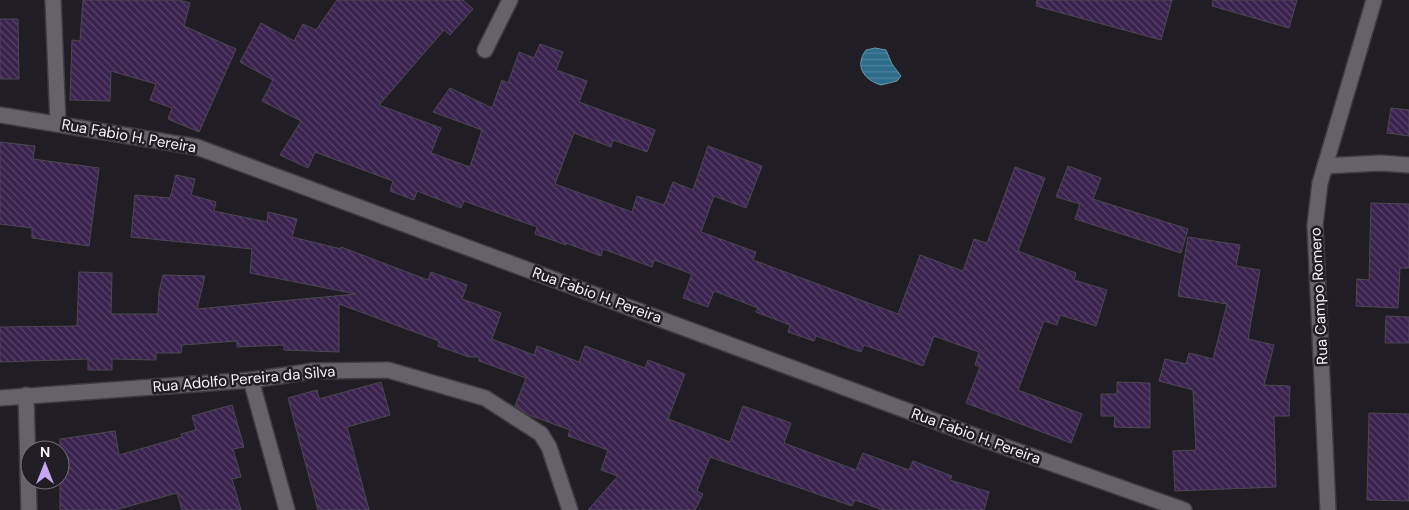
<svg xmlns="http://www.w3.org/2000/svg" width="1409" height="510" viewBox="0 0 1409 510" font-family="'DM Sans',sans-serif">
<defs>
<pattern id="water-rules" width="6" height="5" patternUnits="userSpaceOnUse" patternTransform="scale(1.25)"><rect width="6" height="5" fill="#2d6d8a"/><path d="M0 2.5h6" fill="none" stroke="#4c829b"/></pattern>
<pattern id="building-back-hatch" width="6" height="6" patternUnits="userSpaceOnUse" patternTransform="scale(1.25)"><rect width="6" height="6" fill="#3a234f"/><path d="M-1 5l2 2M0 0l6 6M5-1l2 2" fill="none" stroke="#574369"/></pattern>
</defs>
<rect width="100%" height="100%" fill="#211d25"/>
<path fill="url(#water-rules)" stroke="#6995ab" d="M875,48L886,50L892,64L901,76L897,81L881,85C864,80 854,66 866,50Z"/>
<g fill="url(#building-back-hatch)" stroke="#4c4850">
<path d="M83,0H179L190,3L184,26L236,49L199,132L168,119L172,108L150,100L156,84L111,71L110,101L70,100L72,40L80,41Z"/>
<path d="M337,0H463L473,9L450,35L444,30L379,105L441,128L431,153L470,167L482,130L433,112L450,88L492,108L502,80L508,83L519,52L534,58L540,44L563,52L556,70L587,81L579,102L655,130L647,152L613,140L611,147L574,133L555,184L632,212L637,196L664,205L673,182L693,190L708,146L762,166L746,208L714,196L701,232L756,252L753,260L898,314L920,255L963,271L974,239L987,243L1015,167L1045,178L1018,251L1076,273L1074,280L1107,290L1096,326L1060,315L1057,325L1044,321L1018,390L1082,414L1071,443L966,403L980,367L975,365L979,352L934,336L923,366L864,345L861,352L816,336L814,341L788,332L790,325L756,312L758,308L714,291L708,307L683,298L692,274L654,260L652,267L603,249L601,256L566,243V245L535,234L537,227L464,201L461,208L417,191L414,200L390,191L393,181L315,152L308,168L280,155L301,121L262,101L273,80L240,62L261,23L294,41L303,24L316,30Z"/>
<path d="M1037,0H1172L1161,40L1036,6Z"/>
<path d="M1213,0H1297L1289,28L1212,6Z"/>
<path d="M0,19H18L19,79H0Z"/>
<path d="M1391,108L1409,110V136L1387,133Z"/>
<path d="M0,142L35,146L33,159L99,168L89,246L32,238V228L0,224Z"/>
<path d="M1068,166L1101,178L1093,199L1188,229L1181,253L1075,219L1080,204L1056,197Z"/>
<path d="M176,175L195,179L191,195L216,202L214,211L267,222L268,212L297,219L292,237L341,249V247L428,280L431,272L467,285L462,299L501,313L492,339L534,355L537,346L579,362L585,346L645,368L648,360L685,374L668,419L730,442L743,406L791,423L784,443L856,470L863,453L909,470L913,461L952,476L950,480L989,492L984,510H883L855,500L852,506L710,457L697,491L703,494L695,510H588L618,476L601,470L608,450L568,436L570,430L529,415L515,406L526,378L479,361V357H469L438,346L439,341L339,304V352L284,350V345L237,347V341L182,345L181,353H156V360L112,359V370H88V359L0,362V327L77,326L79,272L112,273L111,314H158L159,292L163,275L205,276L197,309L356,294L250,273L252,249L131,237L135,195L170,198Z"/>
<path d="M1371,203L1409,204V268H1400L1398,308L1356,306L1357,279L1369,280Z"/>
<path d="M1188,237L1240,245L1236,266L1260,270L1248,339L1274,345L1264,385L1290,386L1289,416H1274L1276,487L1175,491L1173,451L1196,450L1193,390L1159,381L1165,359L1186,364L1189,353L1213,359L1227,304L1178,296Z"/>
<path d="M1386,316L1409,317V343H1385Z"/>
<path d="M381,382L390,415L347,427L369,510H318L288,398L317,390L319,399Z"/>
<path d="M1117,382L1150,383V428L1114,427L1115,416H1101V394H1117Z"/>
<path d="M232,405L244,447L233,449L241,477L232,479L241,510H182L177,493L115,510H60V439L115,431L119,455L182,437L181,434L196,430L192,416Z"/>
<path d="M1369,413L1409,414V501L1367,500Z"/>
</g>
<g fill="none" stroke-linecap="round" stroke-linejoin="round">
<defs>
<g id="minor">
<path d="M53,0L58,124"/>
<path d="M485,50L510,0"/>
<path d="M0,115L197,147L994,443L1184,510"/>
<path d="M1325,166L1380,163L1409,165"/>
<path d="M251,380L287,510"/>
<path d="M26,395L29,510"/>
<path d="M0,398L251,380L313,371L388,370L485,398L541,434L549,447L570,510"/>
<path d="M1328,510L1315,225L1320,183L1374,0"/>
</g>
</defs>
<use href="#minor" stroke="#3e3b41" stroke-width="18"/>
<use href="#minor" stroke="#66626b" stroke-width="15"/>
</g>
<g text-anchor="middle" stroke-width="5" stroke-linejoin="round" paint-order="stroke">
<g font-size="15" fill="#f5f3f8" stroke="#211d25">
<text transform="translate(129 136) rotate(10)" y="5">Rua Fabio H. Pereira</text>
<text transform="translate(597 295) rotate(20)" y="5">Rua Fabio H. Pereira</text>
<text transform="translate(1319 296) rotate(-93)" y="5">Rua Campo Romero</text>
<text transform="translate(244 379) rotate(-5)" y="5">Rua Adolfo Pereira da Silva</text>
<text transform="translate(976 436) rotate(20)" y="5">Rua Fabio H. Pereira</text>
</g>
</g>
<g transform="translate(45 465)"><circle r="24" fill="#211d25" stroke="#767379"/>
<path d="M0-4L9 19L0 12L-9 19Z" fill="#c6a6f0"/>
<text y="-8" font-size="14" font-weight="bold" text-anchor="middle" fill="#f5f3f8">N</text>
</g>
</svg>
